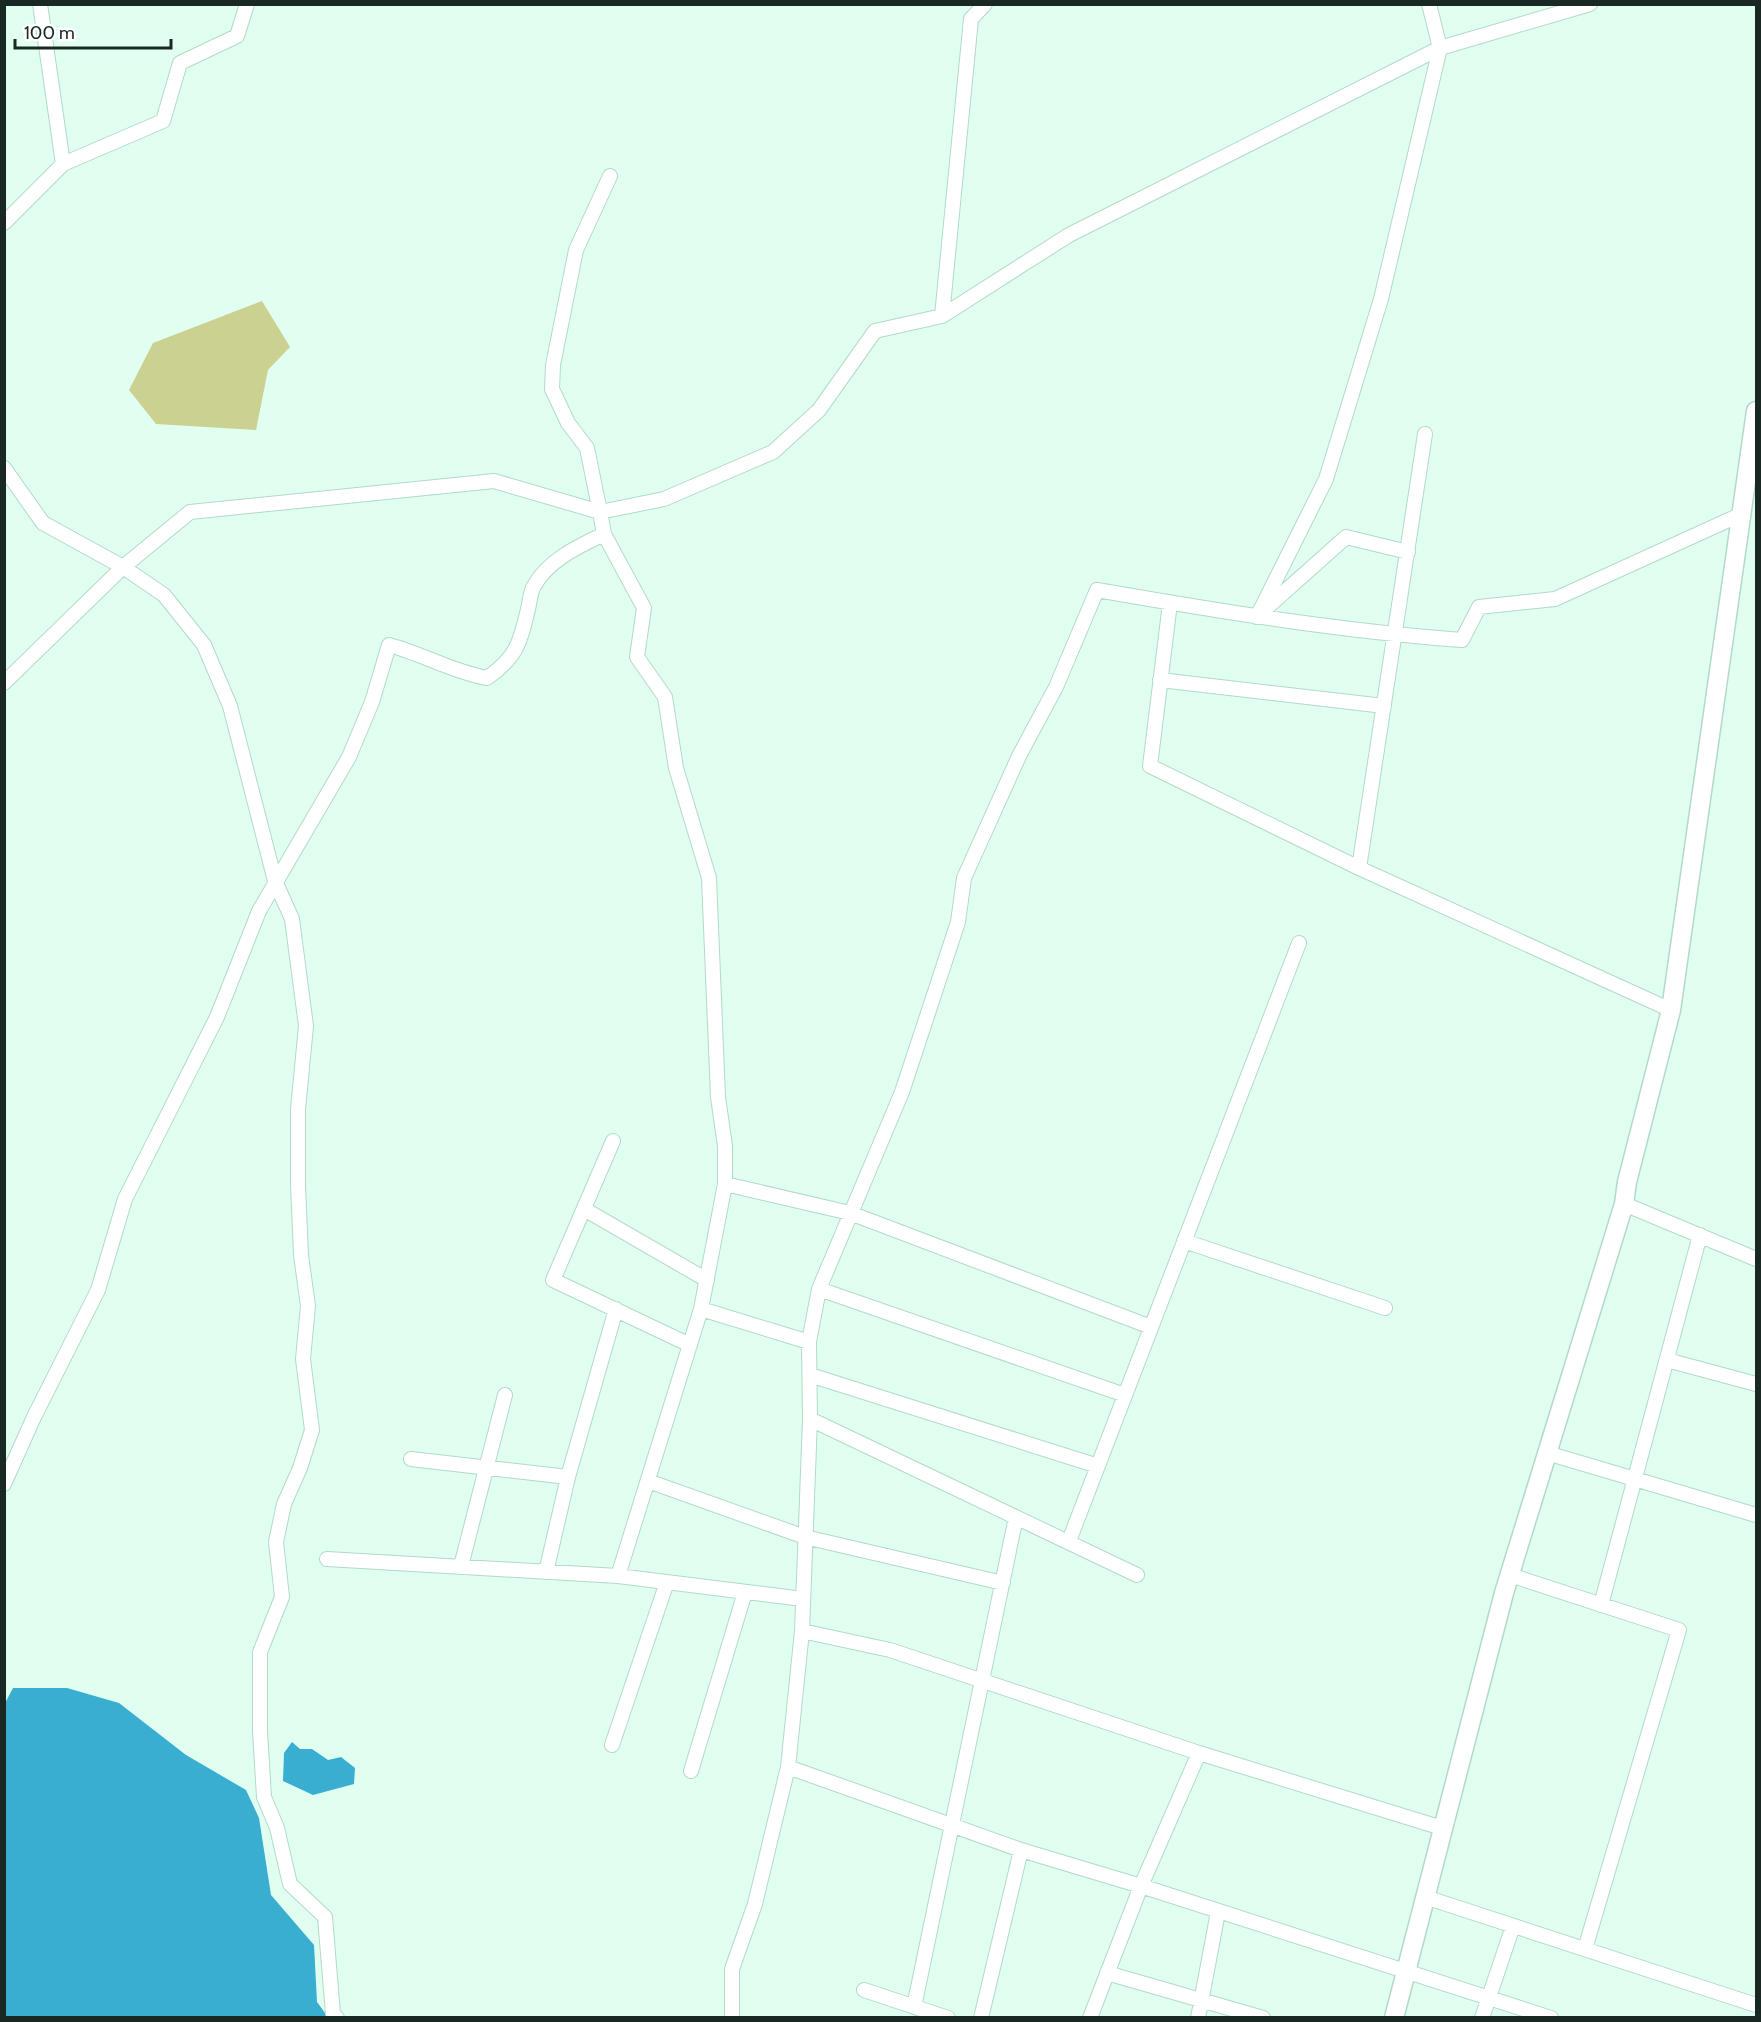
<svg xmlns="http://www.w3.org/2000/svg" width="1761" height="2022" viewBox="0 0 1761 2022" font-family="Cabin,sans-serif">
  <rect width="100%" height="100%" fill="#e0fff1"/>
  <!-- green -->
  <path fill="#cbd190" d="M262 301 290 347 268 370 256 430 156 424 129 390 153 343Z"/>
  <!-- water -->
  <path fill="#39aed0" d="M13 1688H67L119 1703 186 1755 246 1790 259 1818 271 1895 314 1945 317 2002 328 2017H5L4 1705Z
    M292 1742 300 1749H312L328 1760 341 1757 355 1768 354 1784 313 1795 283 1781 284 1753Z"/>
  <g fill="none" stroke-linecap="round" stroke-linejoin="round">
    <defs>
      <path id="minor" d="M40 4 63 164
        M1429 4 1440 48 1590 4
        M610 176 576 250 553 365 552 389 568 423 587 448 600 512 664 499 773 452 819 410 875 331 942 316 971 19 985 4
        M4 223 63 164 163 121 180 63 237 36 247 4
        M942 316 1069 235 1440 48 1381 299 1326 479 1257 617
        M4 468 43 523 123 567 164 595 204 645 230 706 275 881 292 919 306 1026 298 1109V1185L301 1255 308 1306 303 1359 312 1430 300 1468 284 1504 276 1542 282 1597 260 1652V1731L264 1797 277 1828 290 1884 325 1917 333 2014 337 2018
        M1170 603 1150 766 1359 868 1671 1010
        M1263 611 1346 537 1408 552
        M1160 680 1384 706
        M4 683 123 567 190 512 494 481 600 512 604 534 644 608 637 657 665 697 676 768 709 878 718 1097 725 1146V1184L701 1309 618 1576
        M1359 868 1425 434
        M613 1141 553 1280 690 1345
        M725 1184 850 1213 1151 1327
        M1624 1204 1756 1259
        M584 1209 707 1280
        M1184 1241 1385 1308
        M819 1289 1125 1395
        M701 1309 809 1342
        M1667 1360 1756 1384
        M810 1375 1098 1466
        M810 1419 1137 1575
        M1547 1453 1756 1515
        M411 1459 568 1477
        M648 1481 805 1537 1003 1583
        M4 1484 34 1417 98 1290 125 1199 217 1017 259 911 349 757 372 702 389 645C423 654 453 672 487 678 517 657 520 643 528 609 530 602 530 592 534 586 548 560 579 546 604 534
        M1069 1541 1299 943
        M327 1559 618 1576 803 1599
        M461 1566 505 1395
        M546 1572 568 1477 616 1309
        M1510 1575 1679 1630 1585 1949
        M1601 1605 1700 1235
        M802 1631 890 1650 1199 1753 1442 1828
        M612 1745 667 1582
        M788 1767 1021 1850 1141 1886 1551 2018
        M691 1771 745 1592
        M1425 1897 1756 2005
        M1107 1973 1263 2018
        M864 1990 948 2018
        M914 2007 1016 1517
        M732 2018V1969L755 1904 788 1767 802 1631 810 1419 809 1342 819 1289 902 1092 958 922 964 878 1019 756 1056 687 1097 590C1218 611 1339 631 1462 640L1479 607 1555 599 1742 514
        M981 2018 1021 1850
        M1090 2018 1141 1886 1199 1753
        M1198 2018 1218 1912
        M1482 2018 1513 1926"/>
      <path id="major" d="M1394 2018 1504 1593 1624 1204 1627 1182 1671 1010 1756 411"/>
    </defs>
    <!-- minor casing -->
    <use href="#minor" stroke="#b3d9c9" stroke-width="16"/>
    <!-- major casing -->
    <use href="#major" stroke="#b3d9c9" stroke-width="21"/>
    <!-- minor -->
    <use href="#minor" stroke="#fff" stroke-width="14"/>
    <!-- major -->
    <use href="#major" stroke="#fff" stroke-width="18"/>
  </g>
  <!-- border -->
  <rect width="1761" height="2022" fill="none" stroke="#192822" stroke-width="12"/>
  <!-- scale -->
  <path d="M15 39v9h156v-9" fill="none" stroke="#192822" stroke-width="3"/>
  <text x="24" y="39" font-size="18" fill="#192822" stroke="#ffffff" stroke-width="4.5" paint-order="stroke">100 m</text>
</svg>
